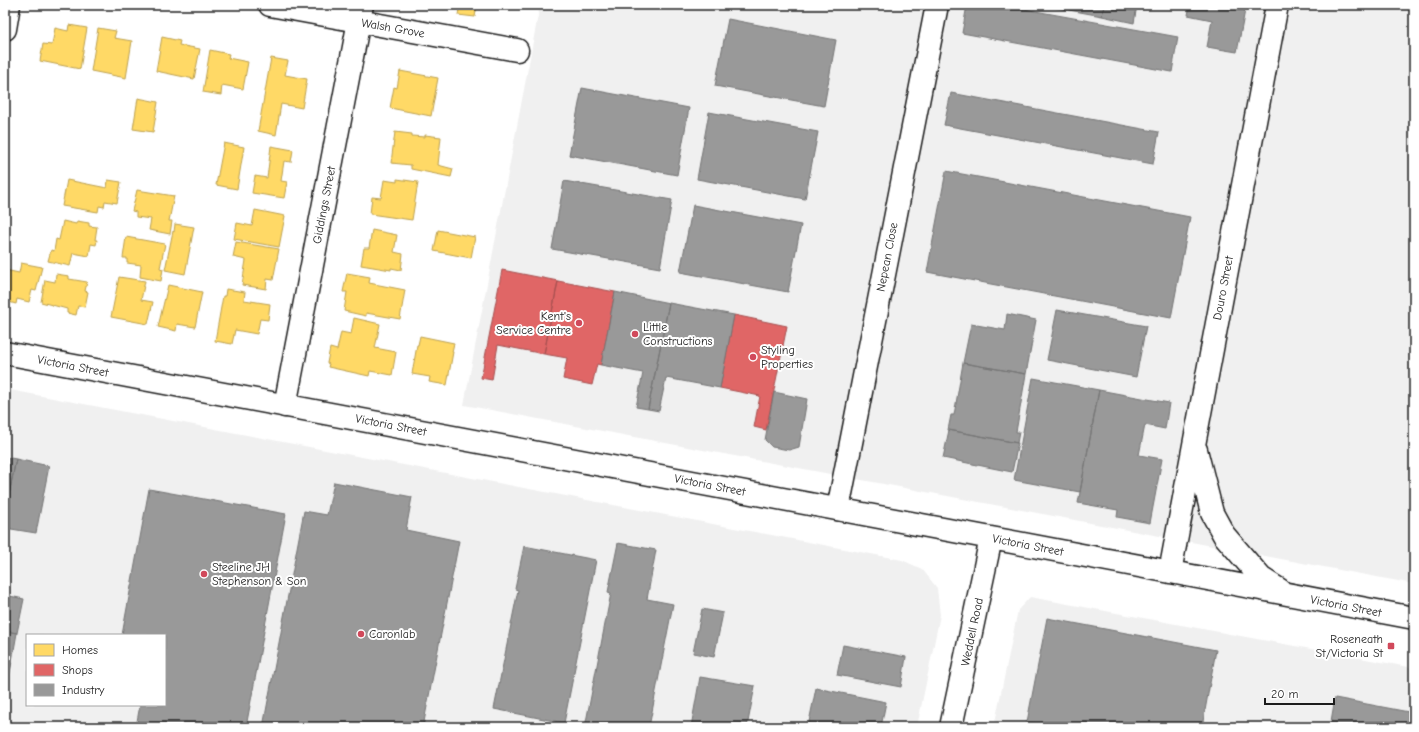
<svg xmlns="http://www.w3.org/2000/svg" width="1419" height="732" viewBox="0 0 1419 732" font-family="'Comic Neue',sans-serif">
  <rect width="100%" height="100%" fill="#fff"/>
  <filter id="ink" filterUnits="userSpaceOnUse"><feTurbulence type="fractalNoise" baseFrequency=".025" numOctaves="2"/><feDisplacementMap in="SourceGraphic" scale="8" xChannelSelector="R" yChannelSelector="G"/><feConvolveMatrix kernelMatrix="1 2 1 2 8 2 1 2 1" color-interpolation-filters="sRGB"/></filter>
  <g filter="url(#ink)">
    <!-- built -->
    <path fill="#f0f0f0" fill-rule="evenodd" d="M540 5H1414V584L464 405Z
      M5 389 902 560 922 569 937 588 940 615 917 727H5ZM27 635H165V705H27Z
      M1030 597 1414 668V727H994L1018 610Z"/>
    <!-- homes -->
    <path fill="#ffd966" stroke="#bba050" d="M426 5H477L475 17 458 15 459 9 445 7V9Z
      M69 25 87 28 80 69 40 61 43 44 52 45 55 28 68 31Z
      M98 28 116 31 114 38 132 41 126 78 91 71Z
      M162 37 180 41 179 45 200 49 194 79 156 71Z
      M210 50 229 54 228 58 248 62 243 89 222 85 221 95 203 92Z
      M271 58 288 61 285 75 307 79 302 108 281 104 276 135 258 131Z
      M400 71 438 78 431 116 390 108 394 87 397 88Z
      M138 98 158 102 153 132 133 129Z
      M395 132 412 134V136L425 137V135L441 137 438 165 453 169 451 177 411 169V165L391 163Z
      M224 143 244 147 237 189 216 185Z
      M271 146 293 150 291 162 284 161 281 181 287 182 284 198 252 193 255 176 267 178Z
      M397 179 418 182 412 220 370 214 372 197 381 198 384 180 397 182Z
      M67 180 107 188 108 180 121 182 117 203 105 201 104 207 99 206 98 212 62 206Z
      M137 190 174 196 169 221H172L170 234 149 230 151 219 136 217V212L132 211Z
      M255 210 285 216 279 247 234 239 237 223 252 226Z
      M63 221 76 224 77 221 89 223V226L97 227 95 240H97L96 245 91 244 89 256 73 253 70 266 48 261 51 250 54 251 56 239 59 240Z
      M175 224 194 227 185 274 165 270 173 231 174 232Z
      M372 230 397 235 394 252 403 254 401 270 391 268V270L361 265 364 248H369Z
      M438 230 475 237 471 258 434 251Z
      M126 237 165 244 160 268 163 269 161 281 140 277 141 265 127 263V258H123Z
      M236 242 279 249 273 280 267 279 266 289 242 285 246 260 233 257Z
      M21 263 42 267 36 291 32 290 29 302 17 299 16 304 5 301V270L19 273Z
      M347 273 370 277 369 283 405 290 400 319 366 313V316L344 311 347 292H343Z
      M56 274 69 276V279L87 282 85 291 88 292 85 307 78 306 76 315 67 313V309L41 302 45 280 55 282Z
      M119 277 145 281 141 300 153 302 148 324 111 317Z
      M168 285 202 292 195 327 177 324 176 331 158 327Z
      M226 289 245 292 244 300 270 304 268 320 260 319 257 334 235 330 232 344 215 341 223 296H225Z
      M354 318 380 324 375 348 396 352 392 375 370 371 369 376 328 367 329 364 327 363 330 348 337 350 341 332 351 334Z
      M420 336 454 343 452 352H453L447 385 429 382 430 377 412 374 417 345H418Z"/>
    <!-- shops -->
    <path fill="#e06666" stroke="#a55050" d="M502 270 558 281 544 354 498 345 492 380 481 378Z
      M558 281 615 292 601 365 597 364 592 385 563 379 567 358 544 354Z
      M734 315 787 326 766 430 754 427 760 396 720 388Z"/>
    <!-- industry -->
    <path fill="#999" stroke="#747474" d="M967 5H1002L1178 37 1172 72 962 33Z
      M1041 5H1104L1102 16Z
      M1104 5H1137L1134 23 1102 16Z
      M1190 5H1246L1237 52 1207 47 1212 20 1188 15Z
      M728 19 836 40 824 106 715 86Z
      M582 88 689 108 677 175 569 155Z
      M951 93 1159 132 1153 164 944 125Z
      M709 112 818 132 805 199 697 179Z
      M946 171 1190 217 1171 318 927 272Z
      M564 181 672 200 660 268 552 249Z
      M693 205 801 225 788 292 680 272Z
      M615 292 669 303 648 409 636 407 643 373 601 365Z
      M669 303 734 315 720 388 666 378 659 411 648 409Z
      M1057 310 1146 326 1136 377 1047 360Z
      M1007 314 1036 320 1026 374 963 363 971 324 1005 330Z
      M963 363 1026 374 1016 432H1019L1017 443 948 430 951 415H954Z
      M1033 378 1099 390 1080 492 1014 480Z
      M1099 390 1169 403 1165 429 1145 425 1139 455 1162 459 1150 523 1117 517 1118 510 1078 503Z
      M774 392 807 399 799 447 789 450 772 447 765 440Z
      M949 430 1018 443 1012 472 943 458Z
      M5 457 16 459 5 515Z
      M16 459 49 466 36 533 5 528V515Z
      M334 482 412 497 406 530 459 541 423 727H263L304 511 327 515Z
      M149 489 286 514 246 727H136L140 705H165V635H122Z
      M618 543 656 550 647 599 673 604 649 727H585L611 593 608 592Z
      M524 546 596 560 564 723 494 709 518 590 515 589Z
      M5 595 24 599 17 633 5 631Z
      M702 609 723 613 714 657 693 653Z
      M1047 618 1216 650 1202 727H1056L1027 722Z
      M5 631 17 633 11 667 5 666Z
      M843 645 906 657 901 687 837 675Z
      M5 666 11 667 5 696Z
      M700 677 755 686 747 727H691Z
      M816 688 886 702 881 727H808Z
      M1335 698 1414 713V727H1330Z"/>
    <g fill="none" stroke-linecap="round" stroke-linejoin="round">
      <defs>
        <path id="minor" d="M270 5 517 50
          M5 29 9 5
          M285 406 362 5
          M838 509 937 5"/>
        <path id="tertiary" d="M5 353 991 538 1414 618
          M1196 450 1212 513 1224 535 1261 578 1280 590
          M1170 572 1277 5
          M951 727 991 538"/>
      </defs>
      <!-- minor casing -->
      <use href="#minor" stroke="#1c1c1c" stroke-width="25"/>
      <!-- tertiary casing -->
      <use href="#tertiary" stroke="#1c1c1c" stroke-width="25"/>
      <!-- minor -->
      <use href="#minor" stroke="#fff" stroke-width="22"/>
      <!-- tertiary -->
      <use href="#tertiary" stroke="#fff" stroke-width="22"/>
    </g>
  </g>
  <!-- markers -->
  <g fill="#d1495b" stroke="#fff" stroke-width="1.5">
    <circle cx="579" cy="323" r="4"/>
    <circle cx="635" cy="334" r="4"/>
    <circle cx="753" cy="357" r="4"/>
    <circle cx="204" cy="574" r="4"/>
    <circle cx="361" cy="634" r="4"/>
    <rect x="1387" y="642" width="8" height="8" rx="2"/>
  </g>
  <g text-anchor="middle" dominant-baseline="central" stroke-width="4" stroke-linejoin="round" paint-order="stroke">
    <!-- street labels -->
    <g font-size="12" fill="#1c1c1c" stroke="#fff">
      <text transform="translate(393 28) rotate(10)">Walsh Grove</text>
      <text transform="translate(324 205) rotate(-79)">Giddings Street</text>
      <text transform="translate(887 257) rotate(-79)">Nepean Close</text>
      <text transform="translate(1223 288) rotate(-79)">Douro Street</text>
      <text transform="translate(73 366) rotate(11)">Victoria Street</text>
      <text transform="translate(391 425) rotate(11)">Victoria Street</text>
      <text transform="translate(710 485) rotate(11)">Victoria Street</text>
      <text transform="translate(1028 545) rotate(11)">Victoria Street</text>
      <text transform="translate(1346 606) rotate(11)">Victoria Street</text>
      <text transform="translate(972 632) rotate(-78)">Weddell Road</text>
    </g>
    <!-- poi labels -->
    <g font-size="12" fill="#1c1c1c" stroke="#fff" text-anchor="start">
      <text x="571" y="316" text-anchor="end">Kent's<tspan x="571" dy="14">Service Centre</tspan></text>
      <text x="643" y="327">Little<tspan x="643" dy="14">Constructions</tspan></text>
      <text x="761" y="350">Styling<tspan x="761" dy="14">Properties</tspan></text>
      <text x="212" y="567">Steeline JH<tspan x="212" dy="14">Stephenson &amp; Son</tspan></text>
      <text x="369" y="634">Caronlab</text>
      <text x="1383" y="639" text-anchor="end">Roseneath<tspan x="1383" dy="14">St/Victoria St</tspan></text>
    </g>
  </g>
  <!-- margin -->
  <rect width="1419" height="732" fill="none" stroke="#fff" stroke-width="20"/>
  <rect x="10" y="10" width="1399" height="712" fill="none" stroke="#1c1c1c" stroke-width="1.5" filter="url(#ink)"/>
  <!-- legend -->
  <rect x="26" y="634" width="140" height="72" fill="#ffffff" stroke="#a4a4a4"/>
  <rect x="34" y="644" width="20" height="12" fill="#ffd966" stroke="#a4a4a4"/>
  <text x="62" y="654" font-size="12" fill="#1c1c1c">Homes</text>
  <rect x="34" y="664" width="20" height="12" fill="#e06666" stroke="#a4a4a4"/>
  <text x="62" y="674" font-size="12" fill="#1c1c1c">Shops</text>
  <rect x="34" y="684" width="20" height="12" fill="#999999" stroke="#a4a4a4"/>
  <text x="62" y="694" font-size="12" fill="#1c1c1c">Industry</text>
  <!-- scale -->
  <path d="M1265 698v6h69v-6" fill="none" stroke="#1c1c1c" stroke-width="2"/>
  <text x="1271" y="698" font-size="12" fill="#1c1c1c" stroke="#ffffff" stroke-width="3" paint-order="stroke">20 m</text>
</svg>
